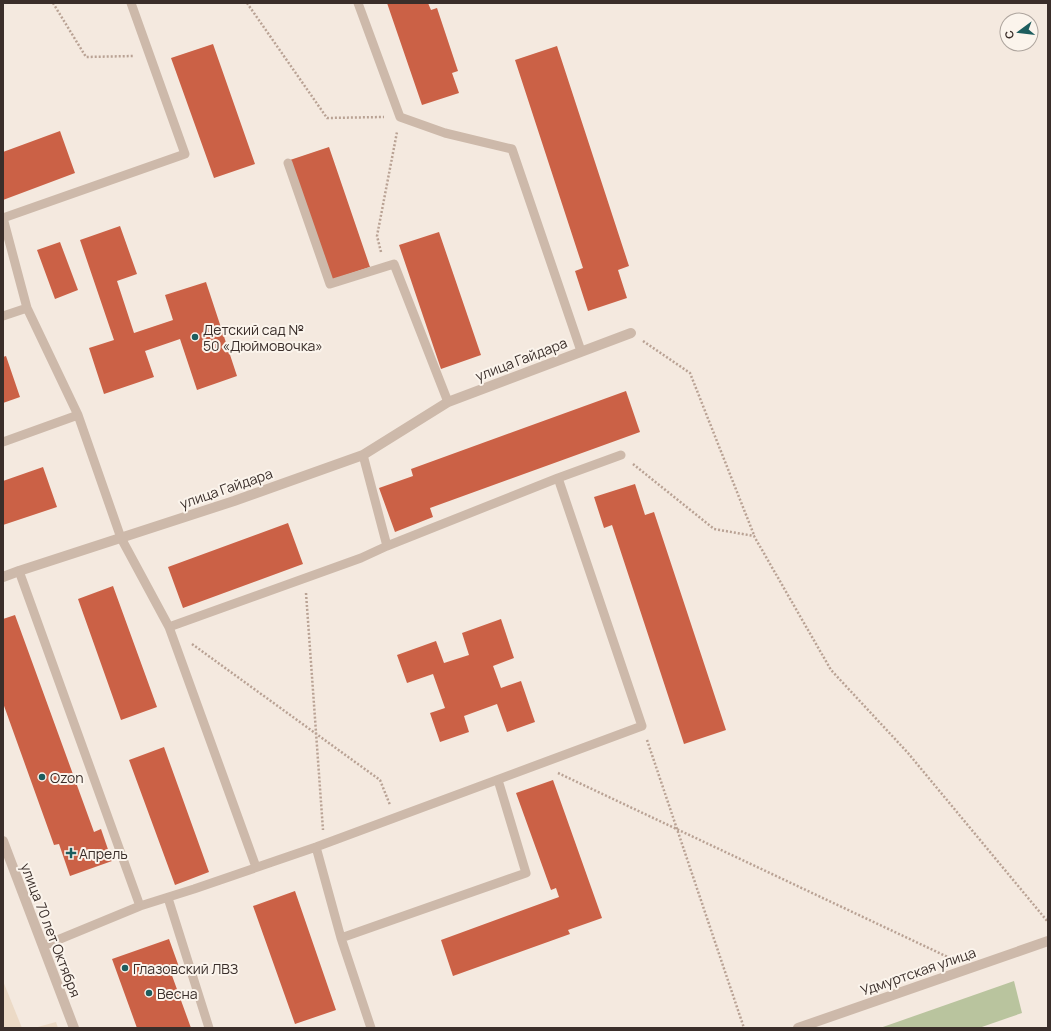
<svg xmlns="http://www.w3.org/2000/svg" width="1051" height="1031" viewBox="0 0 1051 1031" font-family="Manrope,sans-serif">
  <rect width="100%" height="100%" fill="#f4e9df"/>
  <!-- green -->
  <path fill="#b9c49e" d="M1014 981 1022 1013 979 1028H880Z"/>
  <!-- plaza -->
  <path fill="#ecdac6" d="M3 981 22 1028H3Z
    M56 1022 58 1028H34Z"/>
  <!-- building -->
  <path fill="#cb6146" d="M387 3H428L431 10 437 8 458 71 452 73 459 93 422 105Z
    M213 44 255 164 214 178 171 58Z
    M557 46 629 266 618 270 627 298 588 311 575 271 583 268 515 60Z
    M60 131 75 173 3 200V152Z
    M329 147 370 267 331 280 290 160Z
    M120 226 137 274 117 281 134 333 173 320 165 295 206 282 237 376 197 390 180 339 145 351 154 377 104 394 89 348 114 340 80 240Z
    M439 232 481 355 441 369 399 245Z
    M60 242 78 290 55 299 37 250Z
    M6 356 20 397 3 403V357Z
    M626 391 640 432 430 508 433 517 395 532 379 488 413 476 411 469Z
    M43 467 57 507 3 525V481Z
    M635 484 645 515 654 512 726 730 684 744 612 525 604 528 594 497Z
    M288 523 303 564 183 608 168 567Z
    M113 586 157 707 121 720 78 599Z
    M15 615 94 832 101 829 112 861 70 876 59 844 54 845 3 703V619Z
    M501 619 514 658 493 666 501 688 521 681 535 722 507 732 497 704 464 716 469 732 440 742 430 713 445 708 433 674 407 683 397 655 436 641 444 663 469 655 462 633Z
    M164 747 209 872 175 885 129 760Z
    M553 780 602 918 568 930 570 934 453 976 441 940 559 897 556 888 551 890 516 793Z
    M295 891 336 1010 295 1024 253 906Z
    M169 939 179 967 170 970 191 1028H137L112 959Z"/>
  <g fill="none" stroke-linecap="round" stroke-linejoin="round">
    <!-- path -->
    <path stroke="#b9a294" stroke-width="2.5" stroke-dasharray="2 2" stroke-linecap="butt" d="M53 3 86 57 134 56
      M247 3 327 118 384 117
      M381 252 377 236 397 132
      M643 341 690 373 754 535
      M633 464 714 529 754 536 831 670 908 753 1048 922
      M306 593 323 830
      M192 644 380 780 390 805
      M647 740 744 1028
      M558 773 952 959"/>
    <!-- service -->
    <path stroke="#cdb9aa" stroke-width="9" d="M131 3 185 154 3 218 27 308 78 415 121 538 169 627 256 867
      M358 3 400 117 445 133 512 149 581 351
      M288 163 330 284 394 264 448 402
      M3 316 27 308
      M3 442 78 415
      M558 478 621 455
      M19 571 140 906
      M169 627 361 558 387 546
      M316 847 341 938 371 1028
      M168 898 209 1028
      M341 938 526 873 498 780
      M43 946 140 906 194 889 316 847 642 726 558 478 387 546 363 455"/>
    <!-- minor -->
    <path stroke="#cdb9aa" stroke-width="10" d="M3 577 19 571 234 501 363 455 448 402 631 333
      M3 841 74 1028"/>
    <!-- tertiary -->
    <path stroke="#cdb9aa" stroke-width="10" d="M798 1028 1048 941"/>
  </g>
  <!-- markers -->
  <g fill="#1d5d5e" stroke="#fbf4ec" stroke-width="1.5">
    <circle cx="195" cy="337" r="4"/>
    <circle cx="42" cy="777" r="4"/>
    <path d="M69 847h4v4h4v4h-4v4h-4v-4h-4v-4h4z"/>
    <circle cx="125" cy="968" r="4"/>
    <circle cx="149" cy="993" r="4"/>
  </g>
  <g text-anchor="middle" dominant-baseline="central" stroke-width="4" stroke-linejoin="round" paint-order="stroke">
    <!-- poi labels -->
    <g font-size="14" fill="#3a2e2a" stroke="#fbf4ec" text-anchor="start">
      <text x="203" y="329">Детский сад №<tspan x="203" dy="16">50 «Дюймовочка»</tspan></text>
      <text x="50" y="777">Ozon</text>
      <text x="79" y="853">Апрель</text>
      <text x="133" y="968">Глазовский ЛВЗ</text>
      <text x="157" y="993">Весна</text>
    </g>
    <!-- street labels -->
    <g font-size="14" fill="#3a2e2a" stroke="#fbf4ec">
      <text transform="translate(521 359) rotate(-21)">улица Гайдара</text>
      <text transform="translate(226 488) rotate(-19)">улица Гайдара</text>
      <text transform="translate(51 930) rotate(69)">улица 70 лет Октября</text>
      <text transform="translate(918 971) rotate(-19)">Удмуртская улица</text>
    </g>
  </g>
  <!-- border -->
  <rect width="1051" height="1031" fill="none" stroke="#3a2e2a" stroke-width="8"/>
  <!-- north arrow -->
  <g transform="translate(1019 32) rotate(255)"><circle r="19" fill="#fbf4ec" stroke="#aea59e"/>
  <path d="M0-3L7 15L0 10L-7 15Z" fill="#1d5d5e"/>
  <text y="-6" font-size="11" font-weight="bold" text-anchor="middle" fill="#3a2e2a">С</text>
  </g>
</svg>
